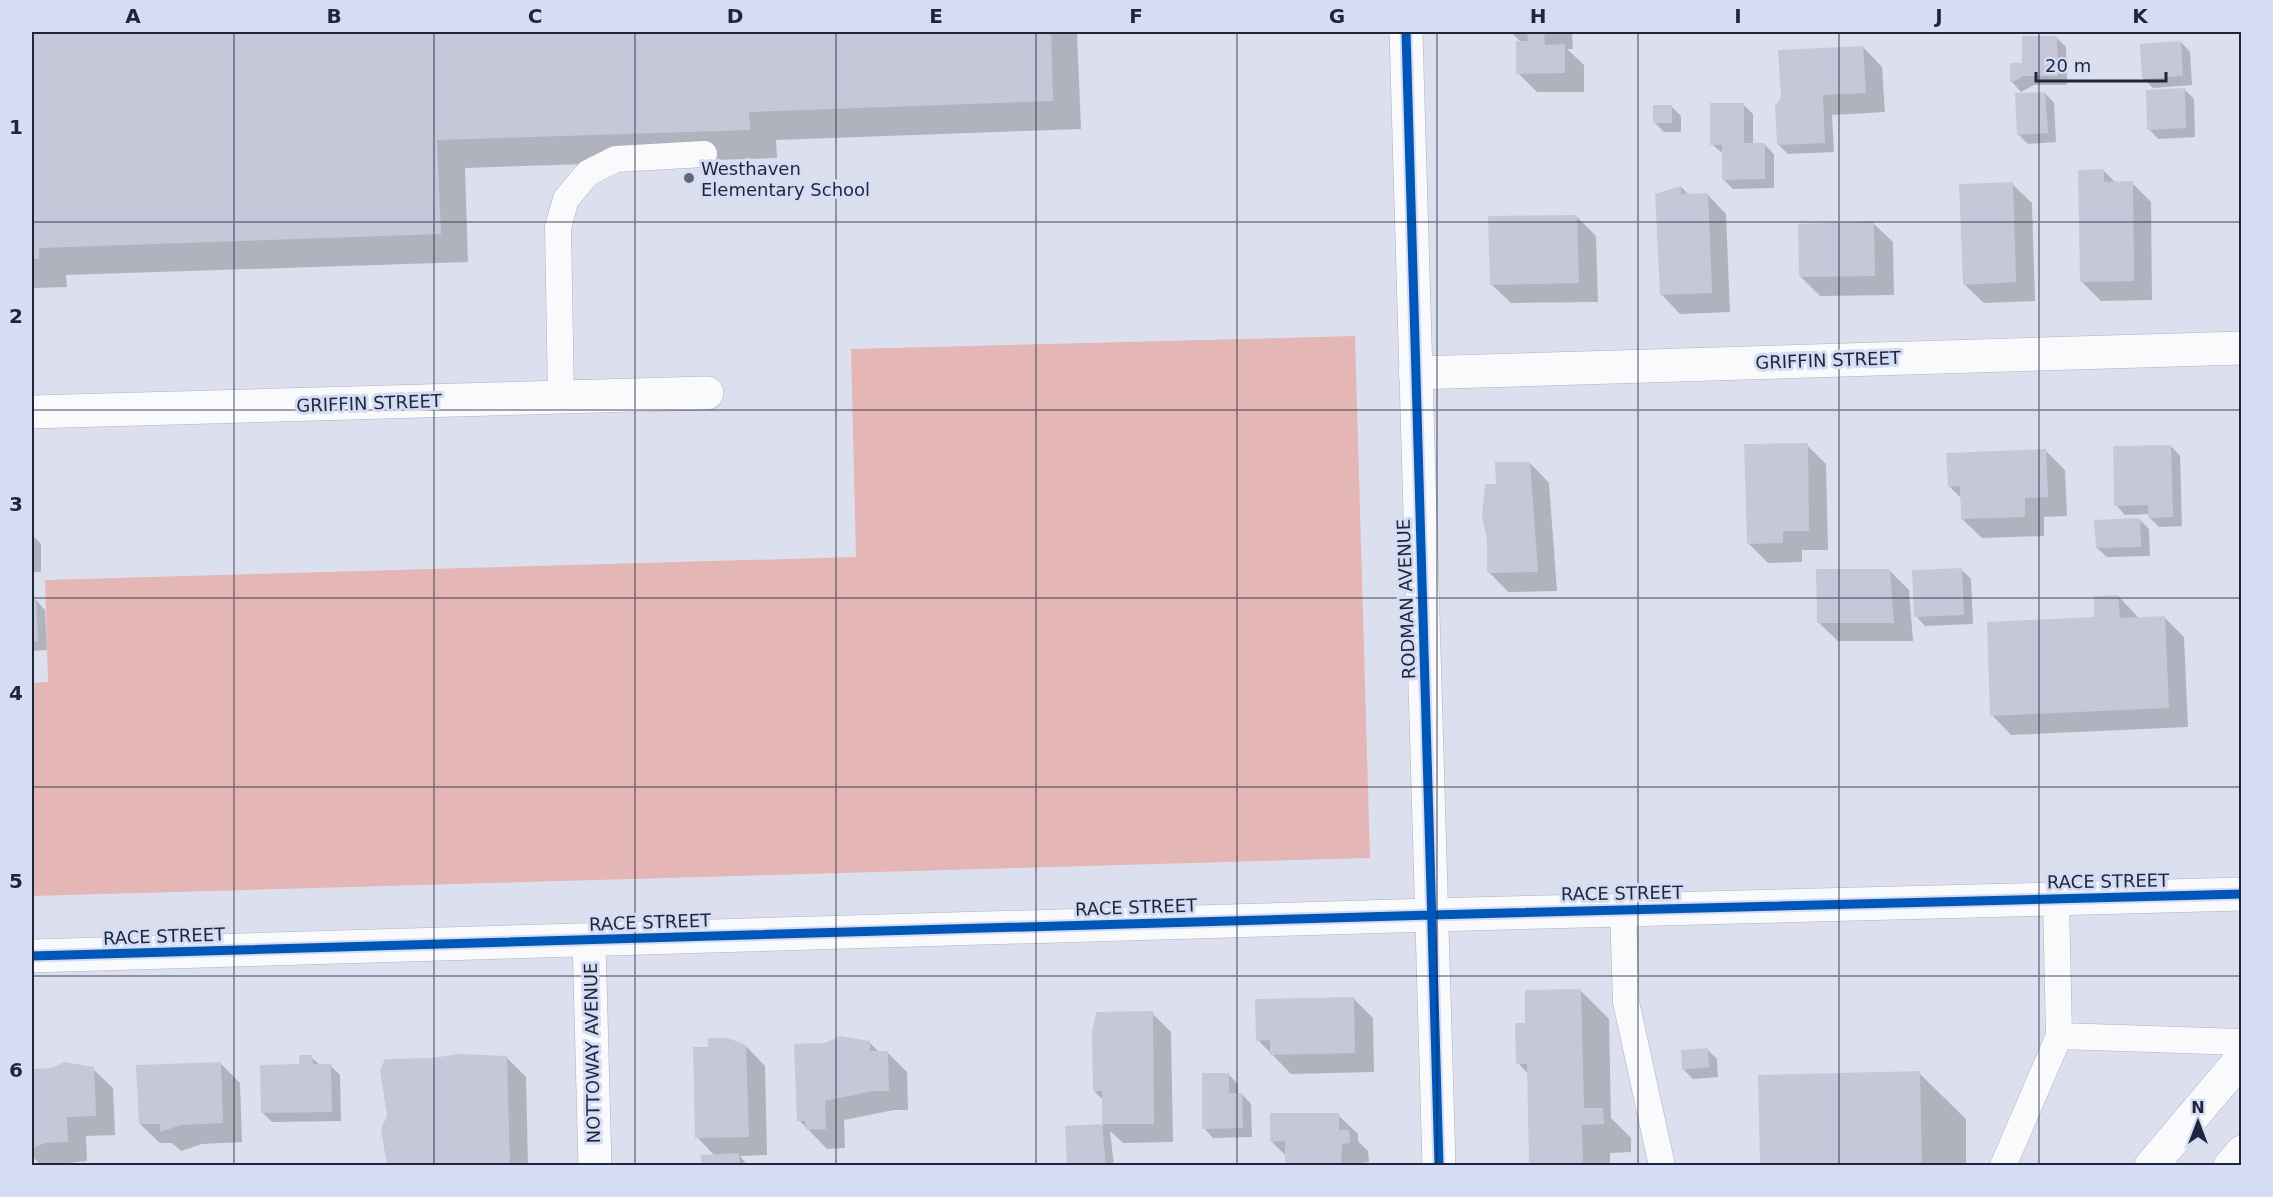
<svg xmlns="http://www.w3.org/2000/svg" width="2273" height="1197" viewBox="0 0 2273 1197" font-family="'DejaVu Sans',sans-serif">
  <rect width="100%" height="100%" fill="#dce0ee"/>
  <!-- green -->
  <path fill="#e4b7b6" d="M1355 336 1370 858 32 896V683L48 682 45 580 856 557 851 349Z"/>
  <!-- shadow -->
  <path fill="#0003" d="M32 32H1077L1081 129 776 140 777 158 465 168 468 262 66 275 67 287 32 288V87H34Z
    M1511 32H1572L1573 49H1567L1584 65V92H1537L1518 73 1522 43Z
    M2056 37 2066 47 2067 85H2034L2021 92 2012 82 2011 65H2024Z
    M2181 42 2190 52 2192 85 2153 88 2143 78Z
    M1863 47 1882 67 1885 112 1832 115 1834 152 1788 154 1778 144Z
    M2185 90 2194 99 2195 137 2158 139 2149 129Z
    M2045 93 2054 103 2056 142 2028 144 2018 134Z
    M1744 105 1753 114V145H1765L1774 154V188L1733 189 1723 179V154L1712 144Z
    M1671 106 1681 116V132H1664L1654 122Z
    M2103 170 2116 183H2132L2151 202 2152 300 2101 301 2081 281Z
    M2012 184 2032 203 2035 301 1984 303 1964 284Z
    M1681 187 1689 195 1707 194 1726 214 1730 312 1680 314 1661 294Z
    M1576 216 1596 236 1598 302 1511 303 1491 284Z
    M1873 223 1893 242 1894 295 1820 296 1801 277Z
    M1807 445 1826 464 1828 550H1802V562L1768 563 1748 543Z
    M2171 446 2180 456 2182 526 2159 527 2149 517V514L2125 515 2116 505Z
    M2046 451 2065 470 2067 516 2044 517V536L1982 538 1962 519V499L1949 486Z
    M1530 463 1549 483 1557 591 1508 592 1489 572 1497 486Z
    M2139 519 2149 529 2150 556 2107 557 2097 548Z
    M32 535 41 544V572H32Z
    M1961 569 1971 579 1973 624 1925 626 1916 616Z
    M1890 571 1909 590 1913 641H1838L1818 622Z
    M2118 596 2137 616V619L2165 618 2184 637 2188 727 2011 735 1992 715Z
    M32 600H36L45 610 47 650 32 651Z
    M1580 990 1609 1019 1611 1118 1631 1138V1152L1610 1153V1166H1531L1529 1075 1518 1063 1527 1025Z
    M1353 998 1373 1018 1374 1072 1291 1074 1258 1040Z
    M1152 1013 1171 1032 1173 1142 1123 1143 1110 1131 1114 1166H1068L1066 1127 1103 1126V1100L1094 1091Z
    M870 1043 879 1052H887L907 1072 908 1110H894L844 1120 845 1148 827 1149 799 1120 825 1045Z
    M746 1046 765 1066 767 1155 740 1156 748 1166H703L715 1156 697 1137Z
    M1707 1049 1717 1059 1718 1077 1693 1079 1683 1069Z
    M311 1057 320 1065H330L340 1075 341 1121 272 1122 262 1112 300 1065Z
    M506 1057 526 1077 528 1166H389Z
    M220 1063 240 1083 242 1142 202 1144 181 1151 172 1143H160L140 1124Z
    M93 1069 113 1088 115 1135 86 1136 87 1161 41 1166 32 1156V1070Z
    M1919 1073 1966 1119V1166H1762Z
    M1229 1075 1238 1084V1094H1242L1251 1104 1252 1137 1213 1138 1204 1128Z
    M1338 1115 1358 1134V1141L1368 1151 1369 1162 1361 1163 1360 1166H1264L1287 1164V1157L1271 1141Z"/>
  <!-- building -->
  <path fill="#c6c8da" d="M32 32H1051L1053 101 749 112 750 130 437 140 441 234 39 248V259H32Z
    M1527 32H1544L1545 45 1565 44V73L1516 74V41H1528Z
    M2022 36H2057L2058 76H2024L2010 83V63H2022Z
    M2181 41 2183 76 2142 79 2140 44Z
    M1863 46 1866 93 1823 95 1825 143 1777 145 1775 106 1781 98 1778 50Z
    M2185 88 2186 128 2147 130 2146 90Z
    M2045 92 2048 133 2017 135 2015 93Z
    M1710 103H1744V143H1765V179L1722 180V145H1710Z
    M1653 105H1672V123H1653Z
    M2104 169V182L2133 181 2134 281 2080 282 2078 170Z
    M2013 182 2016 282 1963 285 1959 184Z
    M1681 186V194L1708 193 1712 293 1660 295 1655 194Z
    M1577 215 1579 283 1490 285 1488 216Z
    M1874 221 1875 276 1799 277 1798 224Z
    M1808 443 1809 531H1783V543L1747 544 1744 444Z
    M2171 445 2173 517 2148 518V505L2114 506 2113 446Z
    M2046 449 2048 497 2025 498V517L1961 519 1960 486 1948 487 1946 453Z
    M1495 462H1530L1538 572 1487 573V540L1482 516 1485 484H1496Z
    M2140 518 2141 547 2096 548 2094 520Z
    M1962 568 1964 615 1914 617 1912 570Z
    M1816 569H1890L1894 623H1817Z
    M2118 595 2120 618 2165 616 2169 708 1990 716 1987 622 2094 617V596Z
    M32 599H36L38 641H32Z
    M1581 989 1584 1108H1603L1604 1124 1582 1125 1583 1166H1529L1527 1064H1516L1515 1023H1525V990Z
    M1354 997 1355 1053 1270 1055V1040L1256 1041 1255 999Z
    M1153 1011 1154 1124H1102V1091H1093L1092 1032 1096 1012Z
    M840 1036 870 1041V1051H888L889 1091H873L825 1101 826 1129 806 1130 805 1121H797L794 1044 825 1043Z
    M708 1038H728L746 1045 749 1137 695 1138 693 1047H708Z
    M1708 1048 1709 1067 1682 1070 1681 1050Z
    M460 1054 507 1056 510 1166H387L381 1129 387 1116 380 1070 385 1059 431 1058Z
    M299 1055H312L313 1064H331L332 1112 261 1113 260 1065 299 1064Z
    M64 1062 94 1067 96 1116 67 1117 68 1142 45 1143 32 1148V1069L52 1068Z
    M221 1062 223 1123 181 1125 160 1132V1124H139L136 1065Z
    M1920 1071 1922 1166H1760L1758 1075Z
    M1202 1073H1229V1093H1242L1243 1128 1202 1129Z
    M1270 1113H1339V1130H1349L1350 1143 1342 1144 1341 1166H1270V1164L1285 1163V1141L1270 1142Z
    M1102 1124 1106 1166H1067L1065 1126Z
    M739 1153 740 1166H701V1155Z"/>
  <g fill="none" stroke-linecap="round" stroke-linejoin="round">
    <defs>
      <path id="lane" d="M561 398 558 227 566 199 588 173 616 159 704 154
        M2056 899 2059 1036
        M1623 909 1626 1002 1662 1166
        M2003 1166 2059 1036 2242 1042"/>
      <path id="street" d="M1415 373 2242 348
        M32 412 707 393
        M589 940 595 1166
        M32 956 1431 915 2242 894"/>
      <path id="secondary" d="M1406 32 1439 1166"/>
      <path id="primary" d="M2151 1166 2242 1058
        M2230 1166 2242 1152"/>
    </defs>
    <!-- lane casing -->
    <use href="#lane" stroke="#acb1c1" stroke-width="27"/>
    <!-- street casing -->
    <use href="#street" stroke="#acb1c1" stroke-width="34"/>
    <!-- secondary casing -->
    <use href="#secondary" stroke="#acb1c1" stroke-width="34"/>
    <!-- primary casing -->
    <use href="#primary" stroke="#acb1c1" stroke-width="34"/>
    <!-- lane -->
    <use href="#lane" stroke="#fafafc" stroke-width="26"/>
    <!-- street -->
    <use href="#street" stroke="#fafafc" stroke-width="33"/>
    <!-- secondary -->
    <use href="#secondary" stroke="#fafafc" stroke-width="33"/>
    <!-- primary -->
    <use href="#primary" stroke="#fafafc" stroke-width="33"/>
    <defs>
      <path id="cycleway" d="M1406 32 1439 1166
        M32 956 1431 915 2242 894"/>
    </defs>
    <!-- cycleway casing -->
    <use href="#cycleway" stroke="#d5ddf5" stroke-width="13"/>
    <!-- cycleway -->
    <use href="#cycleway" stroke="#0057b8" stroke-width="9"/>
  </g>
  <!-- grid -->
  <path fill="none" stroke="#1f263c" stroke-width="1.5" stroke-opacity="0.55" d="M234 32V1166M434 32V1166M635 32V1166M836 32V1166M1036 32V1166M1237 32V1166M1437 32V1166M1638 32V1166M1839 32V1166M2039 32V1166M32 222H2242M32 410H2242M32 598H2242M32 787H2242M32 976H2242"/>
  <!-- markers -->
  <circle fill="#61677a" stroke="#d5ddf5" stroke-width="2" cx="689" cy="178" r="6"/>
  <g text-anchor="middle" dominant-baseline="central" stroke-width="6" stroke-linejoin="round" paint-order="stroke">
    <!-- poi labels -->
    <g font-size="18" fill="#1f263c" stroke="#d5ddf5" text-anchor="start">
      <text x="701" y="168">Westhaven<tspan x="701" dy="21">Elementary School</tspan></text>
    </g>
    <!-- street labels -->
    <g font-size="18" fill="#1f263c" stroke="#d5ddf5">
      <text transform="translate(1828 360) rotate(-2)">GRIFFIN STREET</text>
      <text transform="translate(369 403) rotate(-2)">GRIFFIN STREET</text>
      <text transform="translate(1406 599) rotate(-92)">RODMAN AVENUE</text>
      <text transform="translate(2108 881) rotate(-1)">RACE STREET</text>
      <text transform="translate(1622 893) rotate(-1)">RACE STREET</text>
      <text transform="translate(1136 907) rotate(-2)">RACE STREET</text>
      <text transform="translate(650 922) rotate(-2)">RACE STREET</text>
      <text transform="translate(164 936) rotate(-2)">RACE STREET</text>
      <text transform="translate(592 1053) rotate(-91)">NOTTOWAY AVENUE</text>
    </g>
  </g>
  <!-- border -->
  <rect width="2273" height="1197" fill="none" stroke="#d5ddf5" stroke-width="66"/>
  <!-- north arrow -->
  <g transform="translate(2198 1122)" stroke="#d5ddf5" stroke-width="4.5" paint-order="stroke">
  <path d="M0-4.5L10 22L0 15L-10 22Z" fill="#1f263c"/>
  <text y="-9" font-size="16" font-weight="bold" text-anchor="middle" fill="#1f263c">N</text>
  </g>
  <!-- scale -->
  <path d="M2036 72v9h130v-9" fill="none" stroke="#1f263c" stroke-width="3"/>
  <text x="2045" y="72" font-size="18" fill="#1f263c" stroke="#d5ddf5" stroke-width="4.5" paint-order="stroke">20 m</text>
  <rect x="33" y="33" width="2207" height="1131" fill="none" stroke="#1f263c" stroke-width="2"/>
  <g font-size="20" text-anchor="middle" font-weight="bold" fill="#1f263c">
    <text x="133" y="23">A</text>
    <text x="334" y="23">B</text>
    <text x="535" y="23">C</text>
    <text x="735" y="23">D</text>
    <text x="936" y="23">E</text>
    <text x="1136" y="23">F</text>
    <text x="1337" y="23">G</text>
    <text x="1538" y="23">H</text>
    <text x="1738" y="23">I</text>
    <text x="1939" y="23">J</text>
    <text x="2140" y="23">K</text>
    <text x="16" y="134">1</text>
    <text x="16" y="323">2</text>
    <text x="16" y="511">3</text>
    <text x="16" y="700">4</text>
    <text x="16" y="888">5</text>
    <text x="16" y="1077">6</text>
  </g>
</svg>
